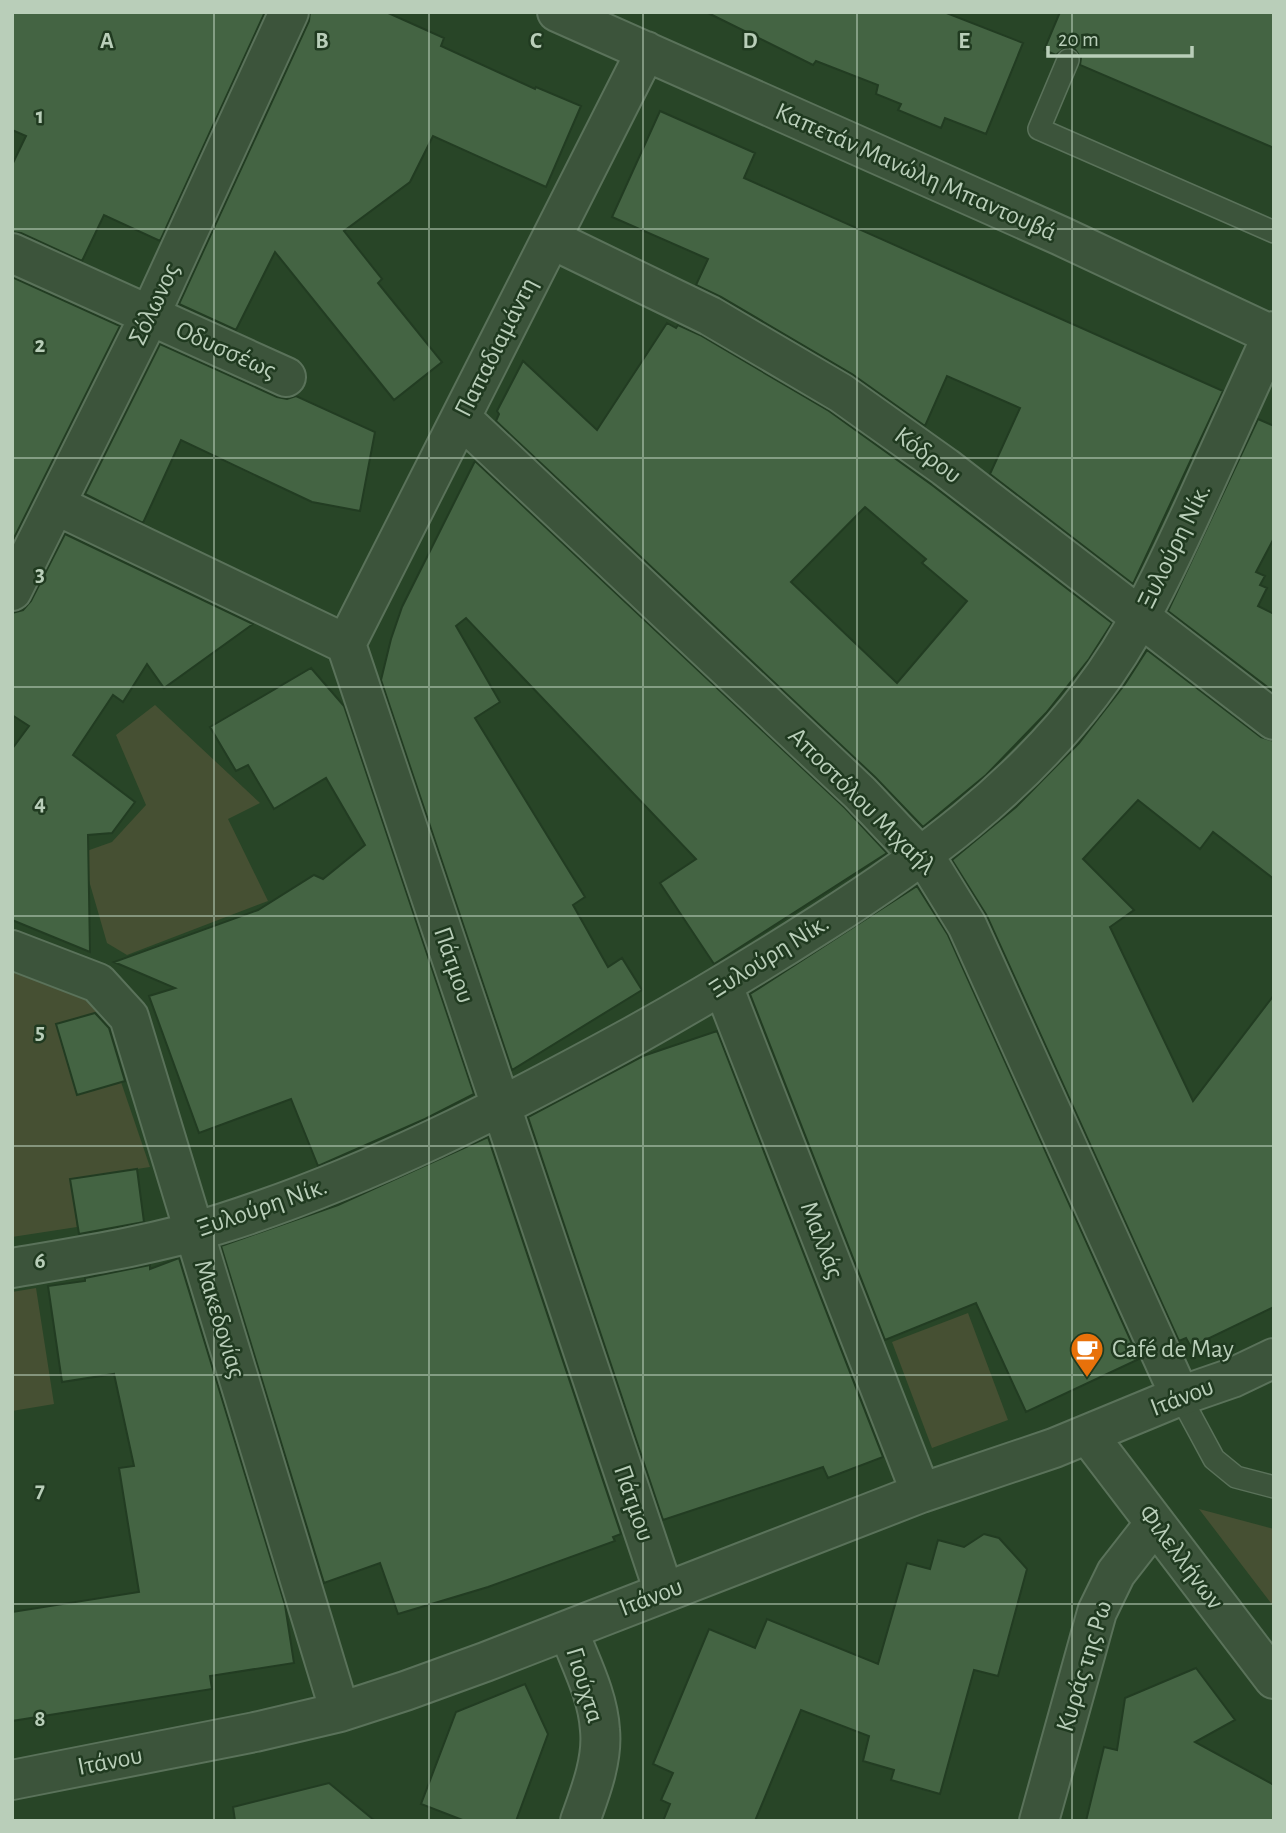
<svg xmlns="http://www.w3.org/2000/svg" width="1286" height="1833" viewBox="0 0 1286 1833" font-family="'Alegreya Sans',sans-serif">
  <rect width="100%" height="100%" fill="#284527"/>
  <!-- green -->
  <path fill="#465033" d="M155 705 260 803 228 819 268 901 127 955 107 943 81 853 112 842 146 805 116 735Z
    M12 968 82 991 100 1011 57 1025 77 1095 121 1082 150 1167 71 1179 77 1227 12 1237Z
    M36 1288 54 1404 12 1411V1292Z
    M968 1313 1008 1420 932 1448 892 1342Z
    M1199 1509 1274 1529V1607Z"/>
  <!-- building -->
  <path fill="#446443" stroke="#223c22" stroke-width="2" fill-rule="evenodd" d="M12 12H265L160 241 104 215 82 261 21 233 12 232V165L26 136 12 130Z
    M310 12H386L444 38 441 46 535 89 536 87 581 106 546 187 433 136 410 182 344 231 382 279 378 283 442 362 394 400 275 252 236 330 179 304 309 21Z
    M706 12H944L1023 43 986 134 945 118 941 128 898 110 901 104 876 94 878 85 816 61 813 65Z
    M1060 12H1274V148L1080 65 1081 58 1074 48 1066 47 1056 55 1044 50Z
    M660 111 755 153 744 178 1223 391 1133 584 990 474 1020 408 947 376 925 426 852 374 721 297 696 285 708 259 612 217Z
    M12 277 120 326 12 542Z
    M667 323 676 328 678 325 700 335 829 411 932 485 1112 623 1089 659 1046 713 986 775 923 827 875 777 496 421 499 414 497 411 523 361 597 430ZM865 507 926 559 922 563 967 601 897 683 791 582Z
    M160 344 277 397 287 399 296 396 375 432 360 511 312 502 181 440 143 523 85 494Z
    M1258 419 1274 426V538L1256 572 1265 576 1260 585 1267 588 1258 606 1274 614V692L1168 611Z
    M475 461 845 808 887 853 714 964 660 883 696 859 466 618 456 626 500 702 475 718 585 897 573 905 608 967 622 958 642 990 512 1070 381 680 391 639 402 607Z
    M65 534 253 624 164 688 147 664 123 702 113 695 73 755 135 802 112 833 88 835 90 952 12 920V749L29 726 12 715V613L23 610 31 601Z
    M1147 650 1261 737 1274 741V879L1213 832 1200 849 1138 800 1083 859 1134 910 1110 927 1193 1101 1274 995V1307L1191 1347 1186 1338 1179 1341 987 916 952 860 1016 807 1079 743 1125 684Z
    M311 668 344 706 474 1094 425 1119 318 1166 291 1099 199 1133 149 996 175 988 114 962 258 910 314 875 323 879 365 845 326 778 274 809 248 765 236 771 210 727Z
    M917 886 948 935 1139 1359 1026 1412 976 1303 885 1340 750 994Z
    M95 1013 109 1028 125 1081 77 1095 56 1024Z
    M717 1031 883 1457 828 1478 823 1467 663 1520 528 1117 643 1056Z
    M488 1137 621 1534 613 1537 615 1541 488 1587 398 1614 380 1563 324 1583 221 1246 338 1205Z
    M137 1169 144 1222 79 1234 70 1179Z
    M179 1258 285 1605 294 1663 210 1676 212 1689 12 1721V1612L139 1592 119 1468 134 1466 114 1374 62 1382 48 1286 85 1281V1278L150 1265V1269Z
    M984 1534 999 1538 1027 1569 998 1676 974 1670 940 1794 891 1780 894 1770 863 1761 869 1736 801 1710 755 1821H663L670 1804 661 1800 673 1773 653 1764 709 1629 755 1648 767 1619 878 1664 907 1563 930 1569 938 1540 964 1547Z
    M1196 1668 1235 1720 1195 1742 1274 1785V1821H1086L1104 1747 1117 1750 1125 1698Z
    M525 1684 548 1734 516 1821H465L421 1804 456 1712Z
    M329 1783 375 1821H235L233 1807Z"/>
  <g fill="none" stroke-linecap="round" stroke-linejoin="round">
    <defs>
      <path id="lane" d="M1068 60 1039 129 1274 232
        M1180 1396 1214 1459 1236 1477 1274 1487"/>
      <path id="street" d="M557 12 1061 236 1274 336
        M551 239 710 316 841 393 945 467 1274 720
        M12 253 286 377
        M461 418 860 793 933 870 967 925 1180 1396
        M56 505 346 644 664 1592
        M12 591 149 317 289 12
        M346 644 646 51
        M12 950 98 983 129 1017 340 1712
        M723 986 921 1493
        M12 1268C82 1256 155 1245 223 1223 368 1177 504 1107 637 1034 700 999 761 962 822 923 923 859 1018 789 1091 693 1135 636 1165 570 1195 505 1221 447 1248 389 1274 331
        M1088 1435 1274 1679
        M568 1630C580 1662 598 1695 600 1730 603 1760 590 1793 580 1821
        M12 1780 255 1732 340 1712 405 1691 485 1662 921 1493 1054 1448 1180 1396 1232 1378 1274 1358
        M1039 1821 1097 1612 1116 1573 1155 1523"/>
    </defs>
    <!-- lane casing -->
    <use href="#lane" stroke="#5a725a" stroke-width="24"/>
    <!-- street casing -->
    <use href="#street" stroke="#5a725a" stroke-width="42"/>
    <!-- lane -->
    <use href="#lane" stroke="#3c543b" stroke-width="21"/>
    <!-- street -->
    <use href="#street" stroke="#3c543b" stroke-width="38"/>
  </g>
  <!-- grid -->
  <path fill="none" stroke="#b9ceb9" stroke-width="2" stroke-opacity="0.55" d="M214 12V1821M429 12V1821M643 12V1821M857 12V1821M1072 12V1821M12 229H1274M12 458H1274M12 687H1274M12 916H1274M12 1146H1274M12 1375H1274M12 1604H1274"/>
  <!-- icons -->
  <defs>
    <symbol id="cafe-pin" viewBox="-11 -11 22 30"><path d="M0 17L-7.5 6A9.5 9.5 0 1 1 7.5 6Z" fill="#e8710a" stroke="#203a20"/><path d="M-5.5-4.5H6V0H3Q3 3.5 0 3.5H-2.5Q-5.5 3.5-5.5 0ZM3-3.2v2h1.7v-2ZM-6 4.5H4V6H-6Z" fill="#fff"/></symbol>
  </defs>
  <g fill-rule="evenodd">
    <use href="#cafe-pin" x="1068" y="1330" width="38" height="52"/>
  </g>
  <g text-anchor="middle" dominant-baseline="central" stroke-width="5" stroke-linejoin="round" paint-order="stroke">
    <!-- street labels -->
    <g font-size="26" fill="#b9ceb9" stroke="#203a20">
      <text transform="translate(916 172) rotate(24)">Καπετάν Μανώλη Μπαντουβά</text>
      <text transform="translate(154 304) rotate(-65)">Σόλωνος</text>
      <text transform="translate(496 347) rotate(-63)">Παπαδιαμάντη</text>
      <text transform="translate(226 350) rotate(24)">Οδυσσέως</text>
      <text transform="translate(928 455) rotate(37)">Κόδρου</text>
      <text transform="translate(1174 546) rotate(-64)">Ξυλούρη Νίκ.</text>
      <text transform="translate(862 801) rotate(45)">Αποστόλου Μιχαήλ</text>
      <text transform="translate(769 956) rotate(-32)">Ξυλούρη Νίκ.</text>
      <text transform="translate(454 965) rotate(71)">Πάτμου</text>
      <text transform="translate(262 1207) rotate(-19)">Ξυλούρη Νίκ.</text>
      <text transform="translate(822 1240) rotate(69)">Μαλλάς</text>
      <text transform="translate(220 1319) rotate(73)">Μακεδονίας</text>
      <text transform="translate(1182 1397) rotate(-21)">Ιτάνου</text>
      <text transform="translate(634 1503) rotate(71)">Πάτμου</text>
      <text transform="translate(1181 1557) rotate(53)">Φιλελλήνων</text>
      <text transform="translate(651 1597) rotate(-21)">Ιτάνου</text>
      <text transform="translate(1084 1666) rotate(-73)">Κυράς της Ρω</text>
      <text transform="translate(585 1685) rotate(73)">Γιούχτα</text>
      <text transform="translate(110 1761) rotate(-11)">Ιτάνου</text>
    </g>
    <!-- poi labels -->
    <g font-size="26" fill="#b9ceb9" stroke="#203a20" text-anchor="start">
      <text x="1112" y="1349">Café de May</text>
    </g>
  </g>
  <g font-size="23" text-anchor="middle" font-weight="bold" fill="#b9ceb9" stroke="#203a20" stroke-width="5" stroke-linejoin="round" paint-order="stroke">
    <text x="107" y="48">A</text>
    <text x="322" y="48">B</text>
    <text x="536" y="48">C</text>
    <text x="750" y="48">D</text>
    <text x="964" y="48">E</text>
    <text x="40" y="123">1</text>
    <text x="40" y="352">2</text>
    <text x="40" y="581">3</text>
    <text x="40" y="810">4</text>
    <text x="40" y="1039">5</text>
    <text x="40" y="1268">6</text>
    <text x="40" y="1497">7</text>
    <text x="40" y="1726">8</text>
  </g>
  <!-- border -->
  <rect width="1286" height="1833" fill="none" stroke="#b9ceb9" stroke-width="28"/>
  <!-- scale -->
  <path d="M1048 46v10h144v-10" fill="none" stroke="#b9ceb9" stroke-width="3.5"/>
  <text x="1058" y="46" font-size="21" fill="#b9ceb9" stroke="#203a20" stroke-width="5" paint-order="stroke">20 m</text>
</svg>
